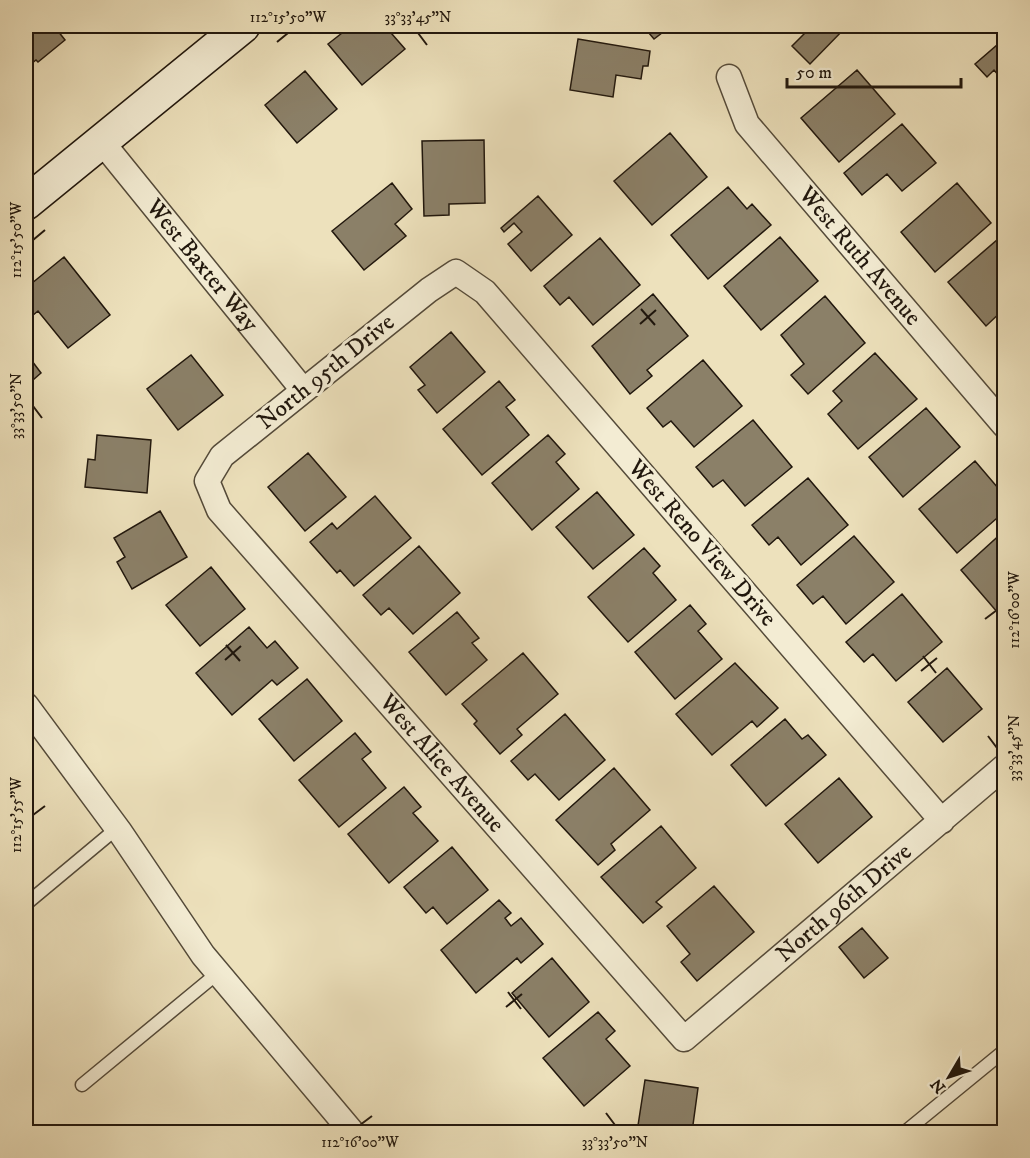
<svg xmlns="http://www.w3.org/2000/svg" width="1030" height="1158" viewBox="0 0 1030 1158" font-family="'IM FELL DW Pica',serif">
  <rect width="100%" height="100%" fill="#ede1bc"/>
  <filter id="stains"><feTurbulence type="fractalNoise" baseFrequency=".00333" numOctaves="4"/><feColorMatrix values="0 0 0 0 .2 0 0 0 0 .09 0 0 0 0 .02 0 0 0 .5 -.17"/></filter>
  <radialGradient id="worn" r=".72"><stop offset=".6" stop-color="#630" stop-opacity="0"/><stop offset="1" stop-color="#630" stop-opacity=".3"/></radialGradient>
  <!-- building -->
  <path fill="#8b8068" stroke="#21170d" stroke-width="1.5" d="M26 26H54L65 40 38 62 36 60 26 68Z
    M351 26H385L405 49 362 85 328 44Z
    M643 26H671L654 39Z
    M812 26H847L810 64 792 46Z
    M578 39 650 51 648 66H643L641 79 616 75 613 97 570 90Z
    M1004 39V82L994 70 987 77 975 64Z
    M857 70 895 114 839 162 801 118Z
    M305 71 337 109 297 143 265 105Z
    M902 124 936 163 902 191 887 174 862 195 844 173Z
    M670 133 707 177 652 225 614 181Z
    M484 140 485 203 449 204V215L424 216 422 141Z
    M392 183 412 209 395 224 406 236 364 270 332 231Z
    M957 183 991 223 935 272 901 232Z
    M728 187 747 209 752 204 771 225 708 279 671 235Z
    M538 196 572 235 531 271 508 244 522 232 514 223 504 232 501 228Z
    M1004 234V309L986 326 948 282Z
    M780 237 818 281 761 330 724 286Z
    M600 238 640 285 593 325 569 297 560 305 544 286Z
    M64 257 110 315 68 348 38 311 32 316 26 307V288Z
    M653 294 688 336 647 370 652 376 630 394 592 346Z
    M825 296 865 343 808 394 791 375 804 364 781 335Z
    M451 332 485 372 437 413 418 390 425 385 410 367Z
    M26 353 41 373 26 386Z
    M875 353 917 399 858 449 828 414 842 401 833 391Z
    M191 355 223 395 178 430 147 389Z
    M703 360 742 406 694 447 671 421 663 427 647 408Z
    M499 381 515 400 506 407 529 435 482 475 443 429Z
    M926 408 960 447 903 497 869 457Z
    M753 420 792 467 745 506 723 480 713 487 696 467Z
    M97 435 151 440 147 493 85 487 88 459 95 460Z
    M548 435 565 454 556 462 579 489 532 530 492 483Z
    M308 453 346 497 305 531 268 487Z
    M975 461 1004 495V512L957 553 919 509Z
    M808 478 848 525 801 565 778 537 769 545 752 525Z
    M597 492 634 535 593 569 556 527Z
    M375 496 411 538 354 586 340 570 337 573 310 542 332 523 337 529Z
    M160 511 187 557 132 589 117 562 125 557 114 538Z
    M1004 531V608L998 613 961 570Z
    M854 536 894 582 846 624 823 596 813 604 797 585Z
    M419 546 460 593 413 634 389 608 381 615 363 595Z
    M644 548 660 566 653 573 676 600 628 642 588 597Z
    M211 567 245 609 200 646 166 605Z
    M902 594 942 642 896 681 873 654 864 662 846 642Z
    M690 605 706 624 698 631 722 659 675 699 635 652Z
    M457 612 479 638 472 643 487 660 446 695 409 652Z
    M249 627 267 648 275 641 298 668 277 685 272 680 232 715 196 673Z
    M523 653 558 694 517 729 522 735 500 754 474 724 477 721 462 704Z
    M735 663 778 708 757 727 752 721 712 755 676 714Z
    M947 668 982 709 943 742 908 702Z
    M307 679 342 721 294 761 259 719Z
    M565 714 605 760 559 800 535 774 528 780 511 761Z
    M785 719 802 739 808 735 826 755 766 806 731 765Z
    M355 733 371 752 362 759 386 788 339 827 299 780Z
    M614 768 650 810 611 844 615 850 598 865 556 820Z
    M839 778 872 817 818 863 785 824Z
    M404 787 421 807 413 813 438 841 389 883 348 834Z
    M661 826 696 868 656 902 662 907 643 923 601 877Z
    M452 847 488 890 447 924 433 907 426 913 404 887Z
    M714 886 754 932 697 981 681 962 690 954 667 926Z
    M499 900 511 913 505 918 511 926 521 918 543 944 521 963 517 958 476 993 441 950Z
    M862 928 888 958 864 978 839 947Z
    M552 958 589 1002 549 1037 512 993Z
    M598 1012 615 1031 606 1039 630 1066 584 1106 543 1058Z
    M645 1080 698 1088 692 1132H637Z"/>
  <g fill="none" stroke-linecap="round" stroke-linejoin="round">
    <defs>
      <path id="lane" d="M26 904 116 829
        M82 1085 219 972
        M905 1132 1004 1051"/>
      <g id="street">
        <path id="s1" d="M729 77 747 124 1004 425"/>
        <path id="s2" d="M102 142 303 390"/>
        <path d="M26 705 120 832 203 955 352 1132"/>
        <path id="s3" d="M942 821 485 292 456 272 429 290 222 456 207 481 219 510 684 1039 1004 767"/>
      </g>
      <path id="secondary" d="M26 203 243 26"/>
    </defs>
    <!-- lane casing -->
    <use href="#lane" stroke="#544a39" stroke-width="15"/>
    <!-- street casing -->
    <use href="#street" stroke="#544a39" stroke-width="27"/>
    <!-- secondary casing -->
    <use href="#secondary" stroke="#21170d" stroke-width="36"/>
    <!-- lane -->
    <use href="#lane" stroke="#f3ecd3" stroke-width="12"/>
    <!-- street -->
    <use href="#street" stroke="#f3ecd3" stroke-width="24"/>
    <!-- secondary -->
    <use href="#secondary" stroke="#f3ecd3" stroke-width="33"/>
  </g>
  <!-- ticks -->
  <path fill="none" stroke="#21170d" stroke-width="2" d="M418 33 427 45M277 42 288 33M33 240 45 230M641 309 655 325M640 324 656 310M33 406 42 418M985 619 997 610M226 645 240 661M923 656 936 673M225 660 241 646M921 671 937 658M988 736 997 748M33 815 45 806M508 992 521 1009M506 1007 522 994M606 1113 615 1125M360 1125 372 1116"/>
  <g text-anchor="middle" dominant-baseline="central" stroke-width="6" stroke-linejoin="round" paint-order="stroke">
    <!-- street labels -->
    <g font-size="24" fill="#21170d" stroke="#f3ecd3">
      <text stroke="none"><textPath href="#s1" startOffset="224">West Ruth Avenue</textPath></text>
      <text stroke="none"><textPath href="#s2" startOffset="159">West Baxter Way</textPath></text>
      <text transform="translate(326 372) rotate(-39)">North 95th Drive</text>
      <text transform="translate(702 543) rotate(49)">West Reno View Drive</text>
      <text stroke="none"><textPath href="#s3" startOffset="1430">West Alice Avenue</textPath></text>
      <text stroke="none"><textPath href="#s3" startOffset="2007">North 96th Drive</textPath></text>
    </g>
  </g>
  <!-- margin -->
  <rect width="1030" height="1158" fill="none" stroke="#ede1bc" stroke-width="66"/>
  <!-- north arrow -->
  <g transform="translate(949 1077) rotate(231)" stroke="#f3ecd3" stroke-width="4.5" paint-order="stroke">
  <path d="M0-4.5L10 22L0 15L-10 22Z" fill="#21170d"/>
  <text y="-9" font-size="16" font-weight="bold" text-anchor="middle" fill="#21170d">N</text>
  </g>
  <!-- scale -->
  <path d="M787 78v9h174v-9" fill="none" stroke="#21170d" stroke-width="3"/>
  <text x="796" y="78" font-size="18" fill="#21170d" stroke="#f3ecd3" stroke-width="4.5" paint-order="stroke">50 m</text>
  <rect x="33" y="33" width="964" height="1092" fill="none" stroke="#21170d" stroke-width="2"/>
  <g font-size="15" text-anchor="middle" fill="#21170d">
    <text x="288" y="22">112°15'50"W</text>
    <text x="418" y="22">33°33'45"N</text>
    <text transform="translate(16 240) rotate(-90)" y="5">112°15'50"W</text>
    <text transform="translate(16 406) rotate(-90)" y="5">33°33'50"N</text>
    <text transform="translate(1014 610) rotate(-90)" y="5">112°16'00"W</text>
    <text transform="translate(1014 748) rotate(-90)" y="5">33°33'45"N</text>
    <text transform="translate(16 815) rotate(-90)" y="5">112°15'55"W</text>
    <text x="360" y="1147">112°16'00"W</text>
    <text x="615" y="1147">33°33'50"N</text>
  </g>
  <rect width="100%" height="100%" filter="url(#stains)"/>
  <rect width="100%" height="100%" fill="url(#worn)"/>
</svg>
